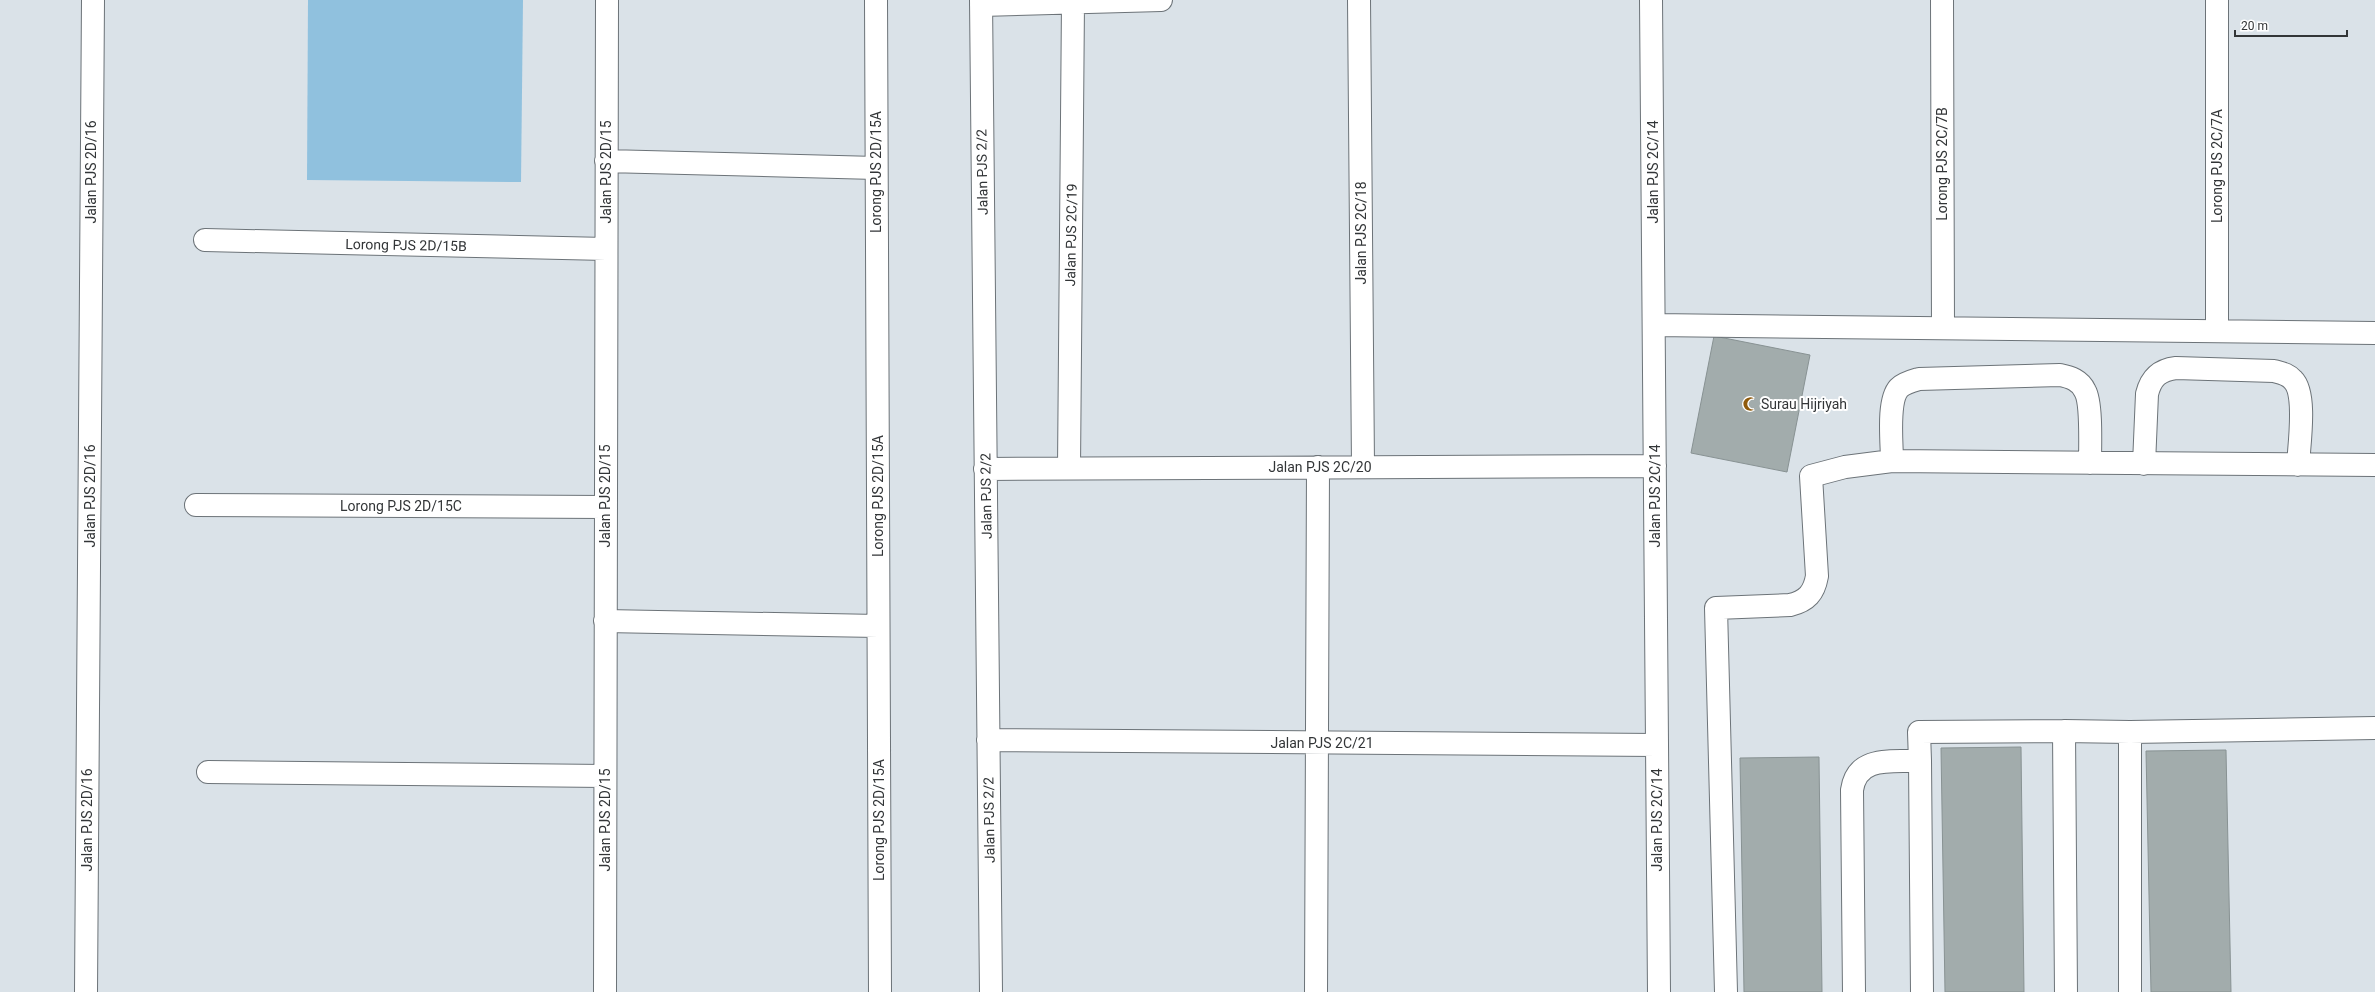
<svg xmlns="http://www.w3.org/2000/svg" width="2375" height="992" viewBox="0 0 2375 992" font-family="Roboto,sans-serif">
  <rect width="100%" height="100%" fill="#dae2e8"/>
  <!-- green -->
  <path fill="#90c1de" d="M308 0H523L521 182 307 180Z"/>
  <!-- building -->
  <path fill="#a2acac" stroke="#889293" d="M1714 336 1810 355 1787 472 1691 453Z
    M2021 747 2024 992H1945L1941 748Z
    M2226 750 2231 992H2151L2146 751Z
    M1819 757 1822 992H1744L1740 758Z"/>
  <g fill="none" stroke-linecap="round" stroke-linejoin="round">
    <defs>
      <path id="minor" d="M876 0 880 992
        M981 0 991 992
        M1359 0 1363 466
        M1651 0 1659 992
        M1942 0 1943 328
        M2217 0V331
        M981 5 1161 0
        M606 161 876 168
        M205 240 606 249
        M1654 325 2375 333
        M2090 463C2090 448 2092 403 2085 391 2080 380 2070 377 2060 375L1919 379C1912 381 1904 383 1899 388 1887 401 1892 443 1892 461L2375 465
        M2144 464 2147 394C2151 378 2159 370 2176 368L2274 371C2281 373 2288 374 2293 380 2307 394 2299 445 2298 465
        M1069 468 1073 2
        M985 469 1655 466
        M196 505 605 507
        M605 621 878 626
        M2130 732 2375 728
        M988 740 1657 745
        M1920 761 1919 732 2064 731
        M208 772 605 776
        M86 992 93 0
        M605 992 607 0
        M1316 992 1318 467
        M1726 992 1716 608 1790 605C1807 601 1814 593 1817 576L1811 476 1845 467 1892 461
        M1854 992 1852 790C1857 755 1892 762 1920 761L1922 992
        M2066 992 2064 731 2130 732V992"/>
    </defs>
    <!-- minor casing -->
    <use href="#minor" stroke="#6c7378" stroke-width="24"/>
    <!-- minor -->
    <use href="#minor" stroke="#fff" stroke-width="22"/>
  </g>
  <!-- icons -->
  <defs>
    <symbol id="mosque-bare" viewBox="-9 -9 18 18"><path d="M3.5-4.9A6 6 0 1 0 3.5 4.9A5 5 0 1 1 3.5-4.9Z" fill="#8f5a0c" stroke="#fff" stroke-width="2.5" paint-order="stroke"/></symbol>
  </defs>
  <g fill-rule="evenodd">
    <use href="#mosque-bare" x="1740" y="394" width="20" height="20"/>
  </g>
  <g text-anchor="middle" dominant-baseline="central" stroke-width="4" stroke-linejoin="round" paint-order="stroke">
    <!-- street labels -->
    <g font-size="14" fill="#323537" stroke="#fff">
      <text transform="translate(1942 164) rotate(-90)">Lorong PJS 2C/7B</text>
      <text transform="translate(2217 166) rotate(-90)">Lorong PJS 2C/7A</text>
      <text transform="translate(91 172) rotate(-90)">Jalan PJS 2D/16</text>
      <text transform="translate(606 172) rotate(-90)">Jalan PJS 2D/15</text>
      <text transform="translate(876 172) rotate(-90)">Lorong PJS 2D/15A</text>
      <text transform="translate(982 172) rotate(-91)">Jalan PJS 2/2</text>
      <text transform="translate(1653 172) rotate(-90)">Jalan PJS 2C/14</text>
      <text transform="translate(1361 233) rotate(-90)">Jalan PJS 2C/18</text>
      <text transform="translate(1071 235) rotate(-89)">Jalan PJS 2C/19</text>
      <text transform="translate(406 245) rotate(1)">Lorong PJS 2D/15B</text>
      <text x="1320" y="467">Jalan PJS 2C/20</text>
      <text transform="translate(90 496) rotate(-90)">Jalan PJS 2D/16</text>
      <text transform="translate(605 496) rotate(-90)">Jalan PJS 2D/15</text>
      <text transform="translate(878 496) rotate(-90)">Lorong PJS 2D/15A</text>
      <text transform="translate(986 496) rotate(-91)">Jalan PJS 2/2</text>
      <text transform="translate(1655 496) rotate(-90)">Jalan PJS 2C/14</text>
      <text x="401" y="506">Lorong PJS 2D/15C</text>
      <text x="1322" y="743">Jalan PJS 2C/21</text>
      <text transform="translate(87 820) rotate(-90)">Jalan PJS 2D/16</text>
      <text transform="translate(605 820) rotate(-90)">Jalan PJS 2D/15</text>
      <text transform="translate(879 820) rotate(-90)">Lorong PJS 2D/15A</text>
      <text transform="translate(989 820) rotate(-91)">Jalan PJS 2/2</text>
      <text transform="translate(1657 820) rotate(-90)">Jalan PJS 2C/14</text>
    </g>
    <!-- poi labels -->
    <g font-size="14" fill="#323537" stroke="#fff" text-anchor="start">
      <text x="1761" y="404">Surau Hijriyah</text>
    </g>
  </g>
  <!-- scale -->
  <path d="M2235 30v6h112v-6" fill="none" stroke="#323537" stroke-width="2"/>
  <text x="2241" y="30" font-size="12" fill="#323537" stroke="#ffffff" stroke-width="3" paint-order="stroke">20 m</text>
</svg>
